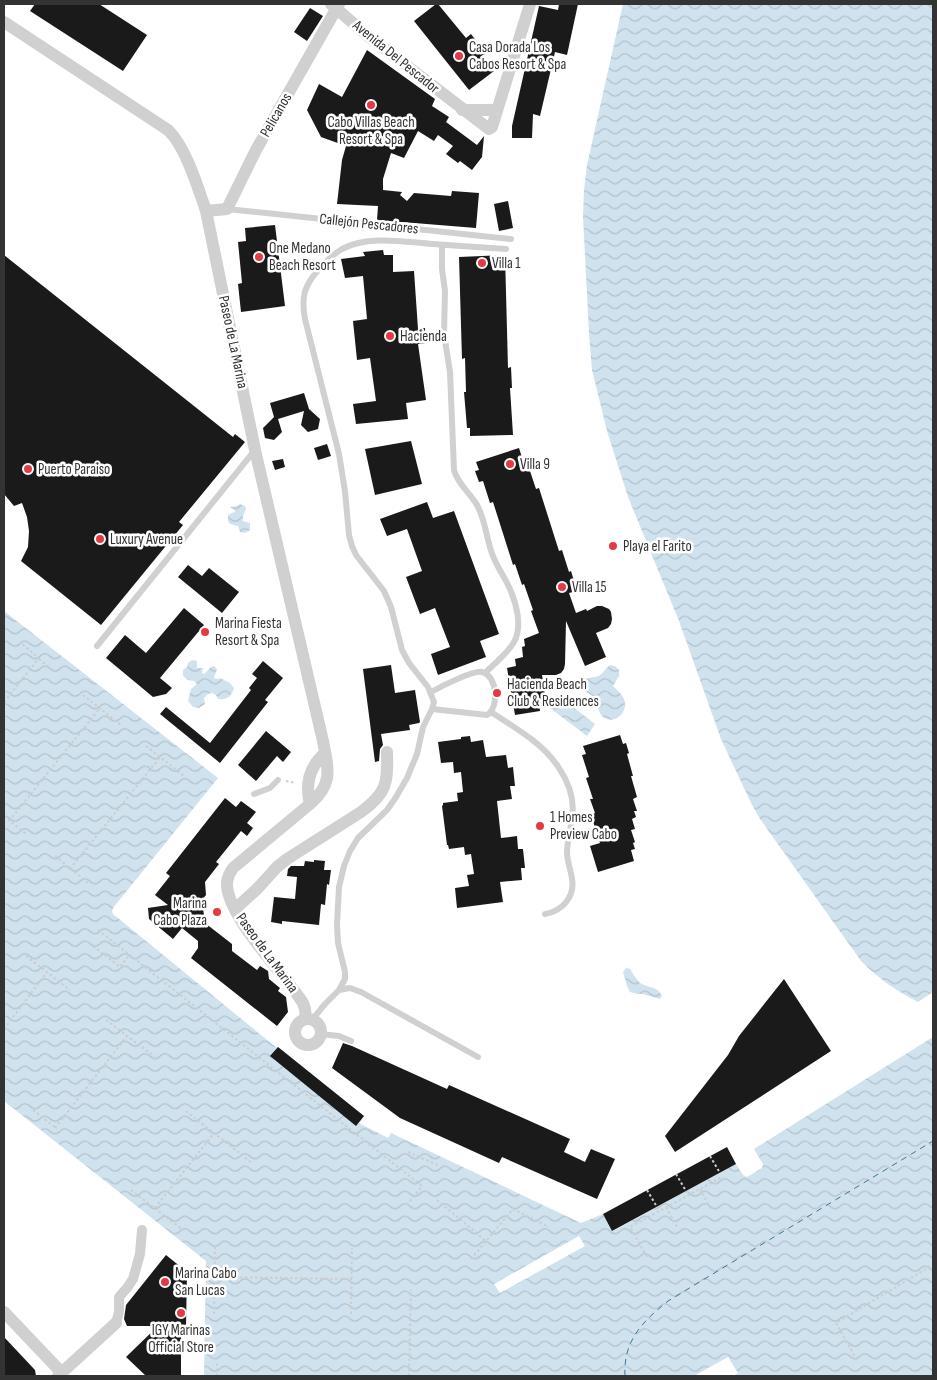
<svg xmlns="http://www.w3.org/2000/svg" width="937" height="1380" viewBox="0 0 937 1380" font-family="'Sofia Sans Condensed',sans-serif">
  <defs>
    <pattern id="water-waves" width="16" height="10" patternUnits="userSpaceOnUse" patternTransform="scale(1.25)"><rect width="16" height="10" fill="#cfe2ee"/><path d="M0 5q4-4 8 0t8 0" fill="none" stroke="#b2c2cd"/></pattern>
  </defs>
  <rect width="100%" height="100%" fill="#fff"/>
  <!-- water -->
  <path fill="url(#water-waves)" d="M623 4H933V992L918 1002C895 990 879 979 861 961L760 819 751 803 721 739 679 621 628 497 607 431 592 370 589 333 583 217 584 190 587 165Z
    M240 504 245 506 246 509 243 516V521L250 523V530L245 533 240 532 238 526 230 524 228 521V515L236 511 230 507 237 506Z
    M4 611 218 778 113 908 112 911 113 914 277 1048 278 1047 364 1116 359 1123 388 1138 391 1133 581 1223 603 1214 613 1231 736 1164 743 1175 747 1177 762 1168 763 1164 754 1149 933 1037V1376H733L738 1373 728 1357 694 1376H204L206 1261 4 1101Z
    M192 660 197 661V668H203L202 673 204 674 211 667 214 666 217 669 214 678 217 679 220 678 230 683 234 688C231 697 227 700 218 699L216 695 212 693 208 694 204 698 205 704 199 708 193 707 188 701 191 689 197 684 194 681 188 680 183 676V670L187 667 188 663Z
    M610 665 615 666 619 670V676L613 686C617 690 622 694 624 699 629 711 615 726 603 717 598 713 598 704 596 698L586 692 580 686 582 680C587 677 596 678 600 675 603 673 606 668 610 665Z
    M559 696 595 724 587 736 550 708Z
    M626 968 630 969C633 974 636 979 640 983 648 988 658 986 662 996L660 999 643 994H637L630 992 627 986 623 972Z"/>
  <!-- pier -->
  <path fill="#fff" d="M579 1236 585 1246 500 1293 494 1284Z"/>
  <g fill="none" stroke-linecap="round" stroke-linejoin="round">
    <!-- ferry -->
    <path stroke="#3f7597" stroke-width="1" stroke-dasharray="6 5" stroke-linecap="butt" d="M625 1376C623 1341 642 1322 668 1301L933 1141"/>
  </g>
  <!-- building -->
  <path fill="#1a1a1a" d="M35 4H99L147 35 123 71 30 11Z
    M436 4H438L466 38 471 34 486 54 482 55 494 71 469 90 414 21Z
    M559 4H578L567 55 555 52 540 116 533 114 532 138H512V126L539 6 558 10Z
    M310 8 323 16 307 41 294 32Z
    M367 50 435 99 432 106 449 117 446 122 477 145 484 136 482 157 472 170 460 161 458 163 446 154 453 146 438 135 434 141 418 131 404 158 391 153 383 179V190L402 192 400 195 407 201 414 193 451 196 452 191 479 193 476 228 377 220 378 206 337 204 342 160 346 146 321 137 307 110 319 84 342 97Z
    M508 201 513 228 499 231 494 204Z
    M275 225 285 306 241 312 238 284 242 283 238 242 246 241 245 228Z
    M383 250 384 255H393V272L414 271 418 329 425 328 426 343 418 344 426 400 406 403 408 419 356 424 353 404 376 401 370 358 357 360 353 321 367 319 363 276 345 278 341 259 365 256 363 252Z
    M4 255 233 437 235 434 245 442 179 522 183 525 101 625 21 561 28 547 29 531 27 517 22 503 14 506 4 494Z
    M505 255 508 368 511 367 512 388H510L513 435 470 436V428H467L464 392H466L465 358 462 359 459 257Z
    M304 393 309 409 320 419 318 429 308 432 301 425 304 411 278 419 282 432 274 440 265 438 263 428 274 417 270 403Z
    M411 441 422 484 375 495 365 449Z
    M327 444 331 456 318 460 314 448Z
    M519 448 526 470 529 468 536 489 539 488 559 551 562 550 569 572 571 571 577 591 569 593 576 613 586 609 587 611 597 606H602L609 609 611 612 612 619 611 624 608 628 596 633 606 657 585 666 566 621 565 664 564 669 561 673 556 675H542L546 701 539 702 540 711 515 715 507 668 516 666 515 659 523 657 522 647 525 646 524 639 539 633 531 611 533 610 524 584 522 585 515 564 513 565 493 502 490 503 483 481 479 482 475 471 479 470 476 462Z
    M283 459 285 467 275 470 272 461Z
    M427 502 433 518 454 511 499 634 480 641 486 657 438 675 431 654 450 647 435 608 420 614 406 577 422 571 407 529 387 536 380 519Z
    M188 565 202 576 209 568 239 592 222 613 178 577Z
    M184 608 204 625 160 678 172 688 166 694 153 697 106 658 125 635 146 653Z
    M263 661 283 678 265 700 268 702 220 763 160 714 166 707 210 743 251 690 249 688 257 678 252 674Z
    M391 665 395 693 415 690 420 722 419 723 409 725 410 730 381 734 383 745 380 749 379 761 375 762 363 669Z
    M266 731 291 752 283 762 277 756 256 781 238 765Z
    M620 735 623 744 626 743 629 753 627 754 633 776H631L637 797 633 799 637 811H634L636 817 632 819 635 829 631 830 635 842 633 843 635 849 631 850 634 861 598 872 590 846 600 843 591 815 595 813 590 799H593L586 778 589 777 582 755 586 754 583 746Z
    M470 736 471 742 483 740 486 757 506 755 508 768 513 767 515 786H510L512 799 497 801 501 838 517 836 518 849H523L525 868H521L522 880 500 882 503 902 457 908 455 888 469 886 467 875 474 874 471 854 465 855 464 847 449 849 448 845H447L442 806 443 805V803L458 801 457 793 463 792 461 772 454 773 453 762 441 763 438 742 461 739V737Z
    M225 798 236 807 241 801 256 812 247 823 253 828 247 836 241 831 216 862 219 864 205 882 206 895 202 900 205 923 232 944V951L257 970 260 966 268 971 269 979 280 988 278 991 286 997 288 1012 277 1026 191 958 198 948V941L182 928 173 939 149 919 148 908 168 905 155 895 170 876 166 873Z
    M314 860 325 861 324 870H331L329 885 327 884 325 905 321 904 319 925 282 921V924L271 922 274 897 295 899 297 877 287 876 288 869 291 866H304L305 861 314 862Z
    M784 979 831 1051 675 1152 665 1136 728 1055 739 1036Z
    M343 1043 352 1046 447 1089 449 1085 570 1139 564 1152 585 1162 591 1149 615 1159 597 1199 502 1157 499 1163 400 1118 332 1068Z
    M278 1047 364 1116 356 1126 270 1056Z
    M727 1147 736 1164 612 1231 603 1214Z
    M166 1255 187 1272 186 1327H181V1376H146L126 1357 158 1326H127L124 1319 126 1305Z
    M4 1337 35 1370 36 1376H4Z"/>
  <g fill="none" stroke-linecap="round" stroke-linejoin="round">
    <!-- path -->
    <path stroke="#cdcdcd" stroke-width="2" stroke-dasharray="2.5 2.5" stroke-linecap="butt" d="M39 659 54 671
      M83 695 121 725
      M4 702 39 658 22 644
      M146 746 184 776
      M286 781 296 783
      M4 816 26 834
      M9 821 100 708
      M55 856 88 883
      M70 869 160 757
      M98 930 422 1186 407 1205
      M89 943 120 967 129 955
      M26 956 70 990
      M106 1020 155 1057
      M4 1029 47 972
      M33 1110 57 1129
      M186 1111 252 1163
      M55 1128 127 1036
      M408 1152 440 1166
      M710 1156 720 1173
      M676 1174 686 1191
      M700 1189 712 1211
      M131 1190 183 1230
      M647 1190 657 1207
      M437 1200 486 1241
      M666 1207 677 1227
      M155 1208 214 1133
      M647 1257 630 1227 722 1177
      M471 1259 513 1209 549 1227
      M215 1277 352 1279
      M214 1314 215 1245
      M351 1314 352 1248
      M857 1360 836 1323 931 1266 933 1269
      M217 1376V1363
      M409 1376 411 1290"/>
    <!-- service -->
    <path stroke="#d0d0d0" stroke-width="6" d="M227 209 511 239
      M442 245V269L445 291 444 334 450 372 454 470C457 483 470 493 477 505 486 521 486 539 493 556 497 567 504 576 509 587 516 602 523 626 514 642 507 654 495 663 485 673
      M97 646 255 450
      M431 692C440 687 473 670 482 672 497 675 500 707 487 715L432 709
      M491 712C515 728 543 743 559 768 569 783 575 800 572 818 571 830 567 841 567 852 567 862 571 870 572 879 575 896 563 911 545 914
      M254 794 270 788 278 780
      M339 990 350 988 361 992 478 1057
      M312 1020 325 1004 339 990 345 979V972L338 943 337 925 339 887 344 866 350 851 358 838 387 810 396 797 407 778 417 754 423 727 432 709 434 702 428 687 409 663 402 650 391 607 384 591 356 555 352 546 349 535 345 491 339 454 305 319C301 297 304 286 319 269 326 262 333 254 342 249 369 235 404 242 433 244 458 246 482 247 506 249
      M320 1034 339 1036 351 1041"/>
    <!-- pedestrian -->
    <path stroke="#d0d0d0" stroke-width="10" d="M116 1323 119 1312V1297L127 1288 133 1279 140 1254 142 1230"/>
    <!-- minor -->
    <path stroke="#d0d0d0" stroke-width="12" d="M331 4 368 36 489 129 492 127 530 4
      M4 22 168 130C186 147 198 188 206 211L255 450 323 741C328 769 334 783 310 804L233 868C230 872 228 876 227 882 225 915 284 973 303 1003L305 1009 306 1019
      M462 110H496
      M206 211 227 209 256 150 339 4
      M310 804C305 784 309 767 325 753
      M235 909 257 889 277 867 287 859 361 812C387 793 388 783 387 752
      M295 1032a13 13 0 1 1 26 0a13 13 0 1 1-26 0Z
      M4 1312 62 1373
      M58 1376 116 1323"/>
  </g>
  <!-- markers -->
  <g fill="#e63946" stroke="#fff" stroke-width="2">
    <circle cx="459" cy="56" r="5"/>
    <circle cx="371" cy="105" r="5"/>
    <circle cx="259" cy="257" r="5"/>
    <circle cx="482" cy="263" r="5"/>
    <circle cx="390" cy="336" r="5"/>
    <circle cx="510" cy="464" r="5"/>
    <circle cx="28" cy="469" r="5"/>
    <circle cx="100" cy="539" r="5"/>
    <circle cx="613" cy="546" r="5"/>
    <circle cx="562" cy="587" r="5"/>
    <circle cx="205" cy="632" r="5"/>
    <circle cx="497" cy="693" r="5"/>
    <circle cx="540" cy="826" r="5"/>
    <circle cx="217" cy="912" r="5"/>
    <circle cx="165" cy="1282" r="5"/>
    <circle cx="181" cy="1313" r="5"/>
  </g>
  <g text-anchor="middle" dominant-baseline="central" stroke-width="5" stroke-linejoin="round" paint-order="stroke">
    <!-- poi labels -->
    <g font-size="15" fill="#333" stroke="#fff" text-anchor="start">
      <text x="469" y="47">Casa Dorada Los<tspan x="469" dy="17">Cabos Resort &amp; Spa</tspan></text>
      <text x="371" y="122" text-anchor="middle">Cabo Villas Beach<tspan x="371" dy="17">Resort &amp; Spa</tspan></text>
      <text x="269" y="248">One Medano<tspan x="269" dy="17">Beach Resort</tspan></text>
      <text x="492" y="263">Villa 1</text>
      <text x="400" y="336">Hacienda</text>
      <text x="520" y="464">Villa 9</text>
      <text x="38" y="469">Puerto Paraiso</text>
      <text x="110" y="539">Luxury Avenue</text>
      <text x="623" y="546">Playa el Farito</text>
      <text x="572" y="587">Villa 15</text>
      <text x="215" y="623">Marina Fiesta<tspan x="215" dy="17">Resort &amp; Spa</tspan></text>
      <text x="507" y="684">Hacienda Beach<tspan x="507" dy="17">Club &amp; Residences</tspan></text>
      <text x="550" y="817">1 Homes<tspan x="550" dy="17">Preview Cabo</tspan></text>
      <text x="207" y="903" text-anchor="end">Marina<tspan x="207" dy="17">Cabo Plaza</tspan></text>
      <text x="175" y="1273">Marina Cabo<tspan x="175" dy="17">San Lucas</tspan></text>
      <text x="181" y="1330" text-anchor="middle">IGY Marinas<tspan x="181" dy="17">Official Store</tspan></text>
    </g>
    <!-- street labels -->
    <g font-size="15" fill="#333" stroke="#fff">
      <text transform="translate(396 57) rotate(39)">Avenida Del Pescador</text>
      <text transform="translate(276 115) rotate(-60)">Pelicanos</text>
      <text transform="translate(369 224) rotate(6)">Callejón Pescadores</text>
      <text transform="translate(233 342) rotate(78)">Paseo de La Marina</text>
      <text transform="translate(267 953) rotate(54)">Paseo de La Marina</text>
    </g>
  </g>
  <!-- border -->
  <rect width="937" height="1380" fill="none" stroke="#333333" stroke-width="10"/>
</svg>
